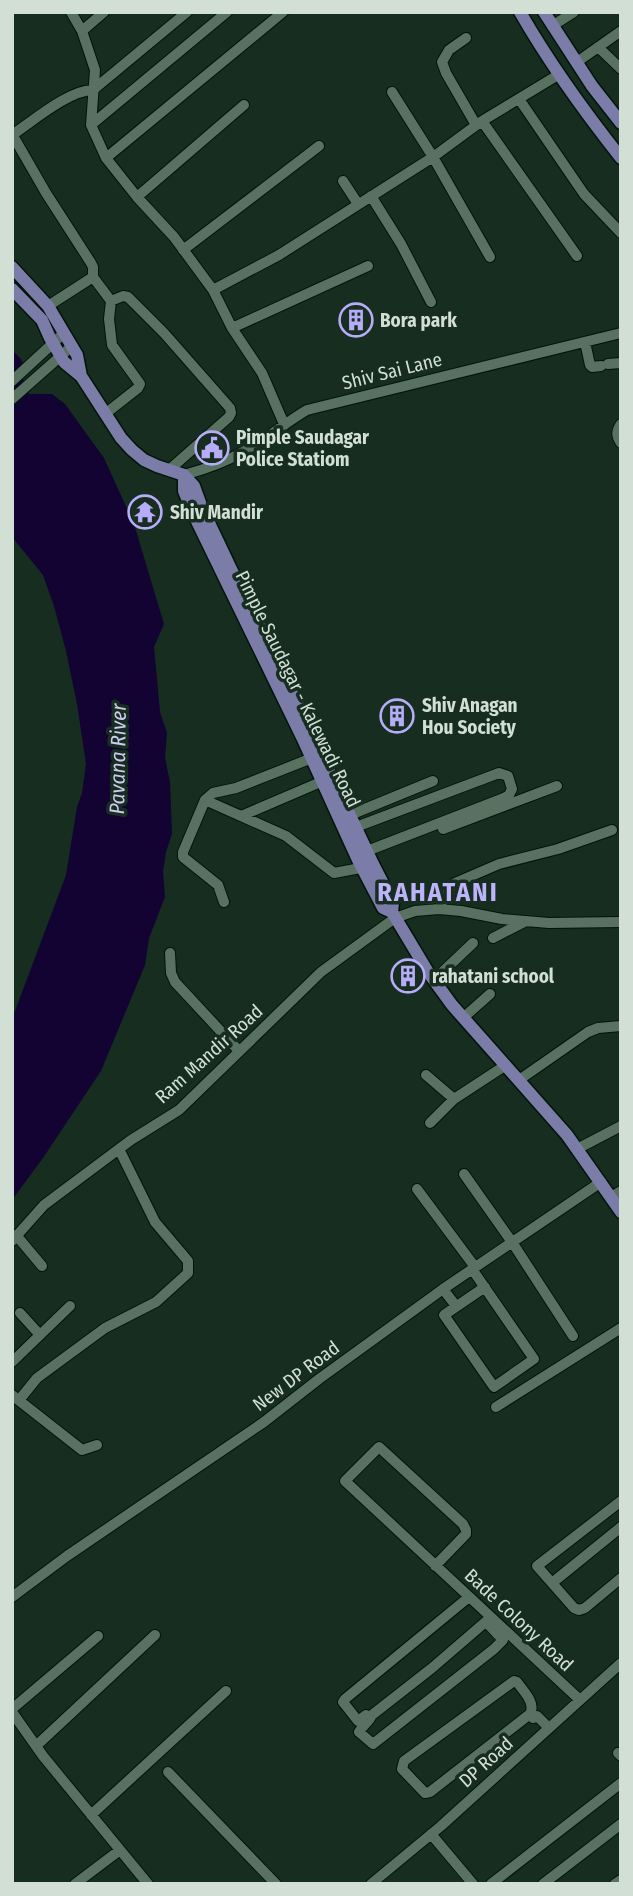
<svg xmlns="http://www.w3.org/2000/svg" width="633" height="1896" viewBox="0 0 633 1896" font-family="'Fira Sans Condensed',sans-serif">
  <rect width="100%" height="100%" fill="#162d1f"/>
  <!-- water -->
  <path fill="#120332" d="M12 350 20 358 27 370 23 379 29 394H52L65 404 104 458 134 524 164 624 154 647 160 712 167 733 165 758 170 782 172 834 166 852 163 872 165 897 149 938 145 965 101 1071 43 1158 12 1200V1019L66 875 77 807 82 793 86 764 77 704 66 651 54 606 43 575 12 537Z"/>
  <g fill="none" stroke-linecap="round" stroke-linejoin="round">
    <defs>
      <path id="minor" d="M71 12 82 31 95 70 91 125 106 158 137 197 174 237 213 290 232 328 262 373 284 424
        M552 26 574 12
        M82 31 104 12
        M466 38 449 50 442 62 446 73 476 125
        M598 47 621 69
        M577 62 621 31
        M392 92 433 157 490 257
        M519 99 584 194 621 233
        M482 121 577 256
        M91 125 227 12
        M12 134 46 193 91 263 93 267V277L111 301 123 296 128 297 164 333 230 408 231 413 229 417 169 470
        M12 135C33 121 69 90 93 90L187 12
        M106 158 283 12
        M343 181 358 204
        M371 196 401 244 431 302
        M137 197 244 105
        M183 250 319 146
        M213 290 279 255 433 157 482 121 558 75
        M48 306 93 277
        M232 328 368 266
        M585 342 590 365 592 367 601 366
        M608 364 621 363
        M12 381 64 333
        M12 399 72 346
        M105 414 138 388 140 384 112 345 109 319 111 301
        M621 424C616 431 616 436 621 443
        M184 475C206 469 226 462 246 450 267 439 286 422 307 410L621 333
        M205 800 213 793 236 788 312 758
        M350 815 433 781
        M241 816 323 781
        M356 827 499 773 508 776 512 789 509 795 504 798 367 851
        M443 829 557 786
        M224 902 218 885 183 857V852L205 800 286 836 334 873 366 867
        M439 909 450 888 455 883 499 864 558 849 612 830
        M493 938 526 921
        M170 953 171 973 175 982 239 1051
        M434 980 473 943
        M463 1018 490 994
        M426 1075 454 1099
        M519 1080 588 1032 598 1028 621 1026
        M430 1123 454 1099 506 1065
        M577 1149 621 1126
        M464 1174 512 1242 573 1336
        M417 1189 475 1267
        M611 1197 621 1191
        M16 1235 42 1266
        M12 1241 44 1205 131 1140 179 1110 321 972 395 918 415 911 439 909 461 911 502 919 549 923 621 922
        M472 1269 534 1359 494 1387 444 1315 485 1287
        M443 1289 456 1306
        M20 1313 40 1335
        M12 1362 70 1306
        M12 1395 82 1450 97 1445
        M20 1399 37 1378 105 1328 156 1302 188 1273V1261L155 1222 119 1149
        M496 1407 621 1328
        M621 1527 552 1583 574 1608 579 1610 585 1608 621 1578
        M435 1566 466 1534V1530L463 1524 379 1447 345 1481 580 1700
        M552 1583 537 1566 621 1501
        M12 1597 67 1556 264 1422 319 1379 443 1289 601 1182
        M489 1625 503 1640 494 1649 373 1744 359 1732C363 1725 369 1722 372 1715L432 1668 490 1618
        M514 1681 517 1682C524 1692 536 1703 530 1714L430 1792 425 1793 402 1769 404 1761Z
        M12 1709 98 1636
        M12 1712 43 1756 148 1884
        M530 1714 533 1718 537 1716 549 1728
        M366 1715 358 1721 343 1702 345 1699 469 1597
        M36 1746 155 1635
        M618 1753 621 1756
        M168 1772 276 1884
        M91 1815 226 1691
        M431 1834 473 1884
        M75 1884 120 1850
        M371 1884 441 1826 621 1663
        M491 1884 621 1783
        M543 1884 621 1824
        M615 1884 621 1880"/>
      <path id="major" d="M520 12C551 66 583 110 621 158
        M544 12 592 86 621 123
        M12 267 48 306 77 355 81 376 121 438 132 450 144 460 157 466 184 475 194 486 202 508 231 569 297 703 373 864 393 903 392 912
        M12 289 42 320 50 338 64 362 81 376
        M184 475V491L193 513 302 737 358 860 383 908 392 912 428 972 452 1005 567 1135 621 1212"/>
    </defs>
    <!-- minor casing -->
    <use href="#minor" stroke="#011509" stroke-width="12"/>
    <!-- major casing -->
    <use href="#major" stroke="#011509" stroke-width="15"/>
    <!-- minor -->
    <use href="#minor" stroke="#587160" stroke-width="10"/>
    <!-- major -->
    <use href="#major" stroke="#7b7ca8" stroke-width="12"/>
  </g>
  <!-- icons -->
  <defs>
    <symbol id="building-ring" viewBox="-11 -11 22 22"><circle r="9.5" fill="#162d1f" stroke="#b6acf8" stroke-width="1.5"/><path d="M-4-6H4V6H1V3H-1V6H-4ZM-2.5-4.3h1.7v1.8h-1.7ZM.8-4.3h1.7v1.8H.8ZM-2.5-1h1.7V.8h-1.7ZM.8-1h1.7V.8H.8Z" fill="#b6acf8"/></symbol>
    <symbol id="civic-ring" viewBox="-11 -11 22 22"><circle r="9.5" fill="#162d1f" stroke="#b6acf8" stroke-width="1.5"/><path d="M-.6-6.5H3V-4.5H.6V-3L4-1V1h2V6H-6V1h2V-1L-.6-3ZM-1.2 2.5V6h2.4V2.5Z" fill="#b6acf8"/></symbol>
    <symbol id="temple-ring" viewBox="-11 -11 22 22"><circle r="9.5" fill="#162d1f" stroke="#b6acf8" stroke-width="1.5"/><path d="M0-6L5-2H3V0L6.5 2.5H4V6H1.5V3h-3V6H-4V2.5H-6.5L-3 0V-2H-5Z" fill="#b6acf8"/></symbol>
  </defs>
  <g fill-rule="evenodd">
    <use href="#building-ring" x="337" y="301" width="38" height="38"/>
    <use href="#civic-ring" x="193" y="429" width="38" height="38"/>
    <use href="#temple-ring" x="126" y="493" width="38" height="38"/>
    <use href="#building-ring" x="378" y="697" width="38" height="38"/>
    <use href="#building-ring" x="389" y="957" width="38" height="38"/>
  </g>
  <g text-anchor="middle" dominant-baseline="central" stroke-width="7" stroke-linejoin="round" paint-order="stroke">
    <!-- poi labels -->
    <g font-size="19" font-weight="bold" fill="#d1dfd5" stroke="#162d1f" text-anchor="start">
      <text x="380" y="320">Bora park</text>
      <text x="236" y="437">Pimple Saudagar<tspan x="236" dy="22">Police Statiom</tspan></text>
      <text x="170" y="512">Shiv Mandir</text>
      <text x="422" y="705">Shiv Anagan<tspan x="422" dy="22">Hou Society</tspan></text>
      <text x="432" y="976">rahatani school</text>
    </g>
    <!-- street labels -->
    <g font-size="19" fill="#d1dfd5" stroke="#162d1f">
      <text transform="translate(392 371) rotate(-14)">Shiv Sai Lane</text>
      <text transform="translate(298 689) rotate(64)">Pimple Saudagar - Kalewadi Road</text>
      <text transform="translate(209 1054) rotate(-42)">Ram Mandir Road</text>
      <text transform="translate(296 1376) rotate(-37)">New DP Road</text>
      <text transform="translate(519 1620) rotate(43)">Bade Colony Road</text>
      <text transform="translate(486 1762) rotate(-42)">DP Road</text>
    </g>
    <!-- water labels -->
    <g font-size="21" font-style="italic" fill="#cecaf2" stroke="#162d1f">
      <text transform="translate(118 759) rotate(-89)">Pavana River</text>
    </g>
    <!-- district labels -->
    <g font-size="26" font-weight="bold" letter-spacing="2" fill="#bdb3fb" stroke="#162d1f">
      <text x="438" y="892">RAHATANI</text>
    </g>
  </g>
  <!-- border -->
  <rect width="633" height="1896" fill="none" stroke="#d1dfd5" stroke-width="28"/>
</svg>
